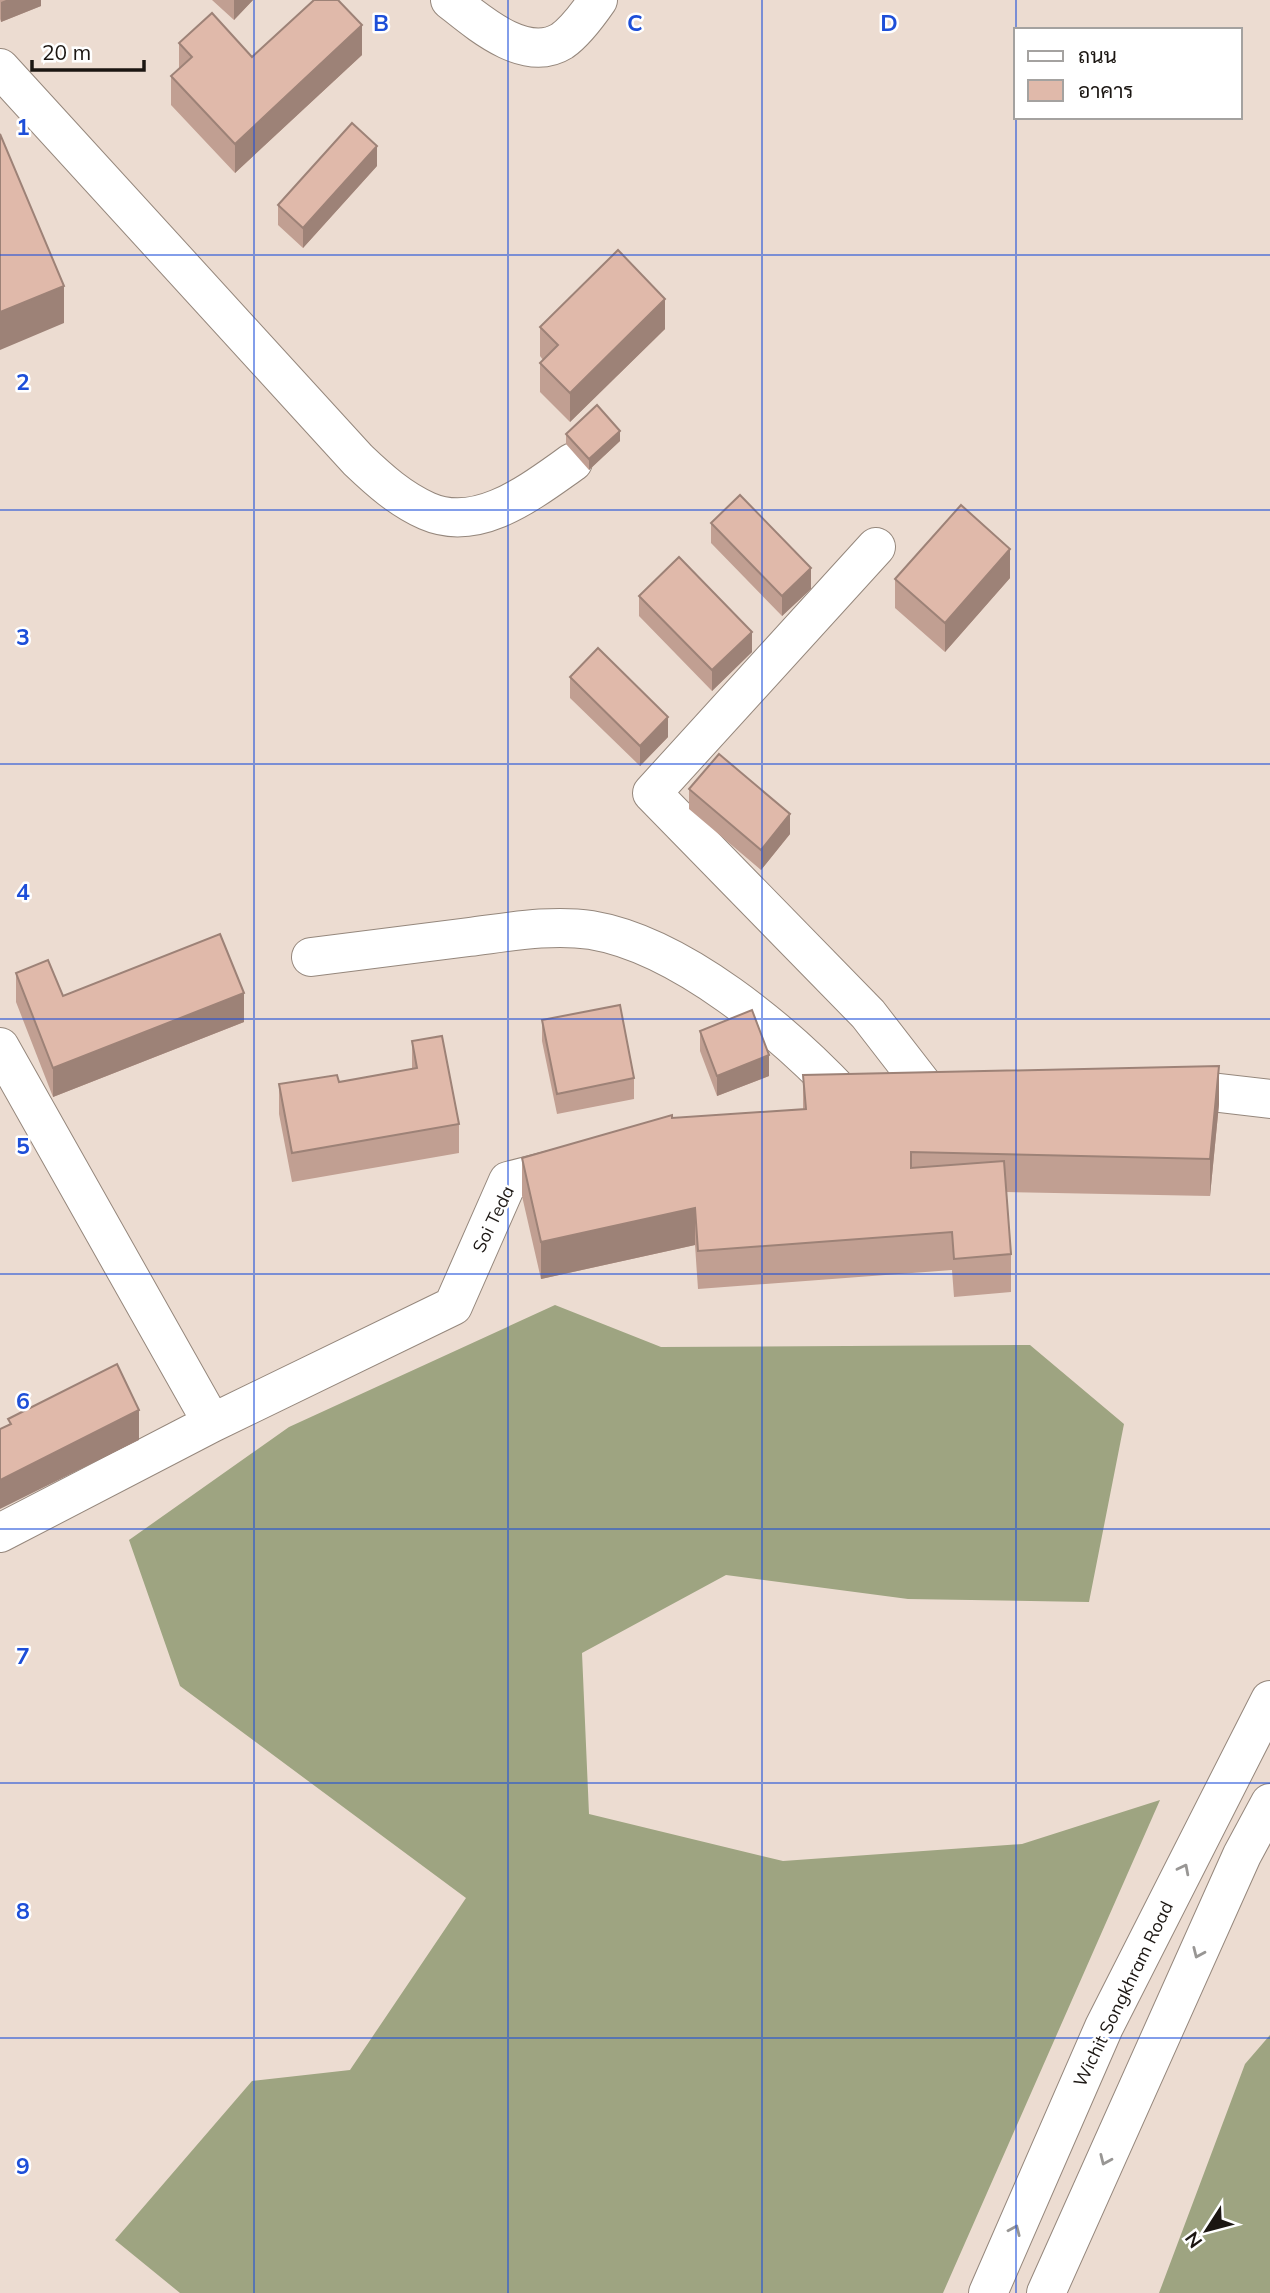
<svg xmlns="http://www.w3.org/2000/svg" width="1270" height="2293" viewBox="0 0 1270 2293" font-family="Mulish,Sarabun,sans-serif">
  <rect width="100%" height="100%" fill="#ecdcd1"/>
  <!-- forest -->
  <path fill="#9ea481" d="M555 1305 661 1347 1030 1345 1124 1424 1089 1602 908 1599 726 1575 582 1653 589 1814 783 1861 1022 1844 1160 1800 943 2293H180L115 2240 252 2081 350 2070 466 1898 180 1686 129 1540 289 1427Z
    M1270 2035V2293H1159L1245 2064Z"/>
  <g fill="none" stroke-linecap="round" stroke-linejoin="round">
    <defs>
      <path id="minor" d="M450 0C478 22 525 64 562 41 575 32 589 13 598 0
        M0 68 358 460C379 480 400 499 427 511 479 534 533 490 573 462
        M876 547 652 793 868 1014 933 1098
        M311 957C364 950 416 944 469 937 509 932 551 924 591 930 681 945 784 1032 845 1097
        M0 1047 212 1423
        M1168 1087 1270 1099
        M0 1533 212 1423 453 1306 508 1181 574 1164"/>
      <path id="major" d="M988 2293 1104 2027 1270 1700
        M1046 2293 1242 1855 1270 1803"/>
    </defs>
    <!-- minor casing -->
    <use href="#minor" stroke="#95877c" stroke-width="40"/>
    <!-- major casing -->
    <use href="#major" stroke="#95877c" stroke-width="40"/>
    <!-- minor -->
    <use href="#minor" stroke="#fff" stroke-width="38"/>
    <!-- major -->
    <use href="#major" stroke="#fff" stroke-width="38"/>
  </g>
  <!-- wall -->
  <path fill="#c19f92" d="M0 0H41V6L1 22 0 19Z
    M212 0H253L234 20Z
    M179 43 252 57 362 55 235 173 171 105V76L179 69Z
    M377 166 303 248 278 225V205Z
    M540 327 665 329 570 422 540 392V363L543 360 540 356Z
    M566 434 620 441 589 470 566 444Z
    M711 523 811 589 782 616 711 543Z
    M1010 578 945 652 895 608V579Z
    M639 596 752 652 712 691 639 616Z
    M570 677 668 737 640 766 570 698Z
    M689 789 790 834 761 870 689 809Z
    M16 973 63 996 244 1022 53 1097 16 1002Z
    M542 1020 634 1078V1099L557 1114 542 1041Z
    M700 1031 769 1076 717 1096 700 1051Z
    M412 1041 459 1124V1153L292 1182 279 1114V1084L339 1082 412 1069Z
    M803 1075 1219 1104 1210 1196 1006 1192 1011 1254V1292L954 1297 952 1270 698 1289 695 1245 541 1279 522 1196V1158L672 1118 803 1109Z"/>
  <!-- shaded-wall -->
  <path fill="#9d8277" d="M6 0H41V6L1 22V2Z
    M234 0H253L234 20Z
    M362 25V55L235 173V144Z
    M377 146V166L303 248V228Z
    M64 286V323L0 350V312Z
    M665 299V329L570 422V393Z
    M620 431V441L589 470V459Z
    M1010 549V578L945 652V623Z
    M811 568V589L782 616V596Z
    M752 632V652L712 691V670Z
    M668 717V737L640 766V746Z
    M790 814V834L761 870V850Z
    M244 993V1022L53 1097V1068Z
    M769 1055V1076L717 1096V1076Z
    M1219 1066V1104L1210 1196V1159Z
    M695 1208V1245L541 1279V1242Z
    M139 1410V1440L0 1509V1480Z"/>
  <!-- building -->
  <path fill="#e0b9aa" stroke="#9d8277" stroke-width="2" d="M314 0H338L362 25 235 144 171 76 192 57 179 43 212 13 252 57Z
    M352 123 377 146 303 228 278 205Z
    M0 134 64 286 0 312Z
    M618 250 665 299 570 393 540 363 558 345 540 327Z
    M597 405 620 431 589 459 566 434Z
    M740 495 811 568 782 596 711 523Z
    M961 505 1010 549 945 623 895 579Z
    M679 557 752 632 712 670 639 596Z
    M598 648 668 717 640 746 570 677Z
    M719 754 790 814 761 850 689 789Z
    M220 934 244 993 53 1068 16 973 48 960 63 996Z
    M620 1005 634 1078 557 1094 542 1020Z
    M752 1010 769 1055 717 1076 700 1031Z
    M442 1036 459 1124 292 1153 279 1084 337 1075 339 1082 417 1068 412 1041Z
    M1219 1066 1210 1159 911 1152V1168L1004 1161 1011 1254 954 1259 952 1232 698 1251 695 1208 541 1242 522 1158 672 1115V1118L806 1109 803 1075Z
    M117 1364 139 1410 0 1480V1429L11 1424 8 1419Z"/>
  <!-- one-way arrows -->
  <defs><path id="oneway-chevron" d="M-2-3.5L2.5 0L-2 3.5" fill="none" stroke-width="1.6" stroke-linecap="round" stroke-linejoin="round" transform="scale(1.75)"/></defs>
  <g stroke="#989694">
    <use href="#oneway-chevron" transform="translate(1184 1869) rotate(-63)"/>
    <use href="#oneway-chevron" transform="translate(1198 1953) rotate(114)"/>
    <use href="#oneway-chevron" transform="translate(1105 2160) rotate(114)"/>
    <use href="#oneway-chevron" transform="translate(1015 2230) rotate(-66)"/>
  </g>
  <!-- grid -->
  <path fill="none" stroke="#1d4ed8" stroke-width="2" stroke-opacity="0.55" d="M254 0V2293M508 0V2293M762 0V2293M1016 0V2293M0 255H1270M0 510H1270M0 764H1270M0 1019H1270M0 1274H1270M0 1529H1270M0 1783H1270M0 2038H1270"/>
  <g text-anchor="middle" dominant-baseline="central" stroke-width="5" stroke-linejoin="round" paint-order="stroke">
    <!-- street labels -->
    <g font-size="18" fill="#1b1612" stroke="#fff">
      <text transform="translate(493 1219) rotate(-64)">Soi Teda</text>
      <text transform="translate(1123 1994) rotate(-64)">Wichit Songkhram Road</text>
    </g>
  </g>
  <g font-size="23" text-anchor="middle" font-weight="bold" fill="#1d4ed8" stroke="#fff" stroke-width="5" stroke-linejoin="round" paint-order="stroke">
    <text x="381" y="31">B</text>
    <text x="635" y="31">C</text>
    <text x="889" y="31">D</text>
    <text x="23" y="135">1</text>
    <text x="23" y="390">2</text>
    <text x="23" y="645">3</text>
    <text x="23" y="900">4</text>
    <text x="23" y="1154">5</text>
    <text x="23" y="1409">6</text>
    <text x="23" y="1664">7</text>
    <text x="23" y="1919">8</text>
    <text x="23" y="2174">9</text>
  </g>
  <!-- legend -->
  <rect x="1014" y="28" width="228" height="91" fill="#ffffff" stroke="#a4a2a0" stroke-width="2"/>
  <rect x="1028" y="51" width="35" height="10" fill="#ffffff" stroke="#a4a2a0" stroke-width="2"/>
  <text x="1078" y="63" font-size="21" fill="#1b1612">ถนน</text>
  <rect x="1028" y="80" width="35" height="21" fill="#e0b9aa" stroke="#a4a2a0" stroke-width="2"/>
  <text x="1078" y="98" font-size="21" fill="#1b1612">อาคาร</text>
  <!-- north arrow -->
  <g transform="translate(1207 2230) rotate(234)" stroke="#ffffff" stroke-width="5" paint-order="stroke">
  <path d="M0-5L12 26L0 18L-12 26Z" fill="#1b1612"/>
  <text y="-10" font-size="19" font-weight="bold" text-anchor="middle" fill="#1b1612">N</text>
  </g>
  <!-- scale -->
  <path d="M32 60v10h112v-10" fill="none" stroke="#1b1612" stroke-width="3.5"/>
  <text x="42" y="60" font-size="21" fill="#1b1612" stroke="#ffffff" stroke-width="5" paint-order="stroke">20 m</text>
</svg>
